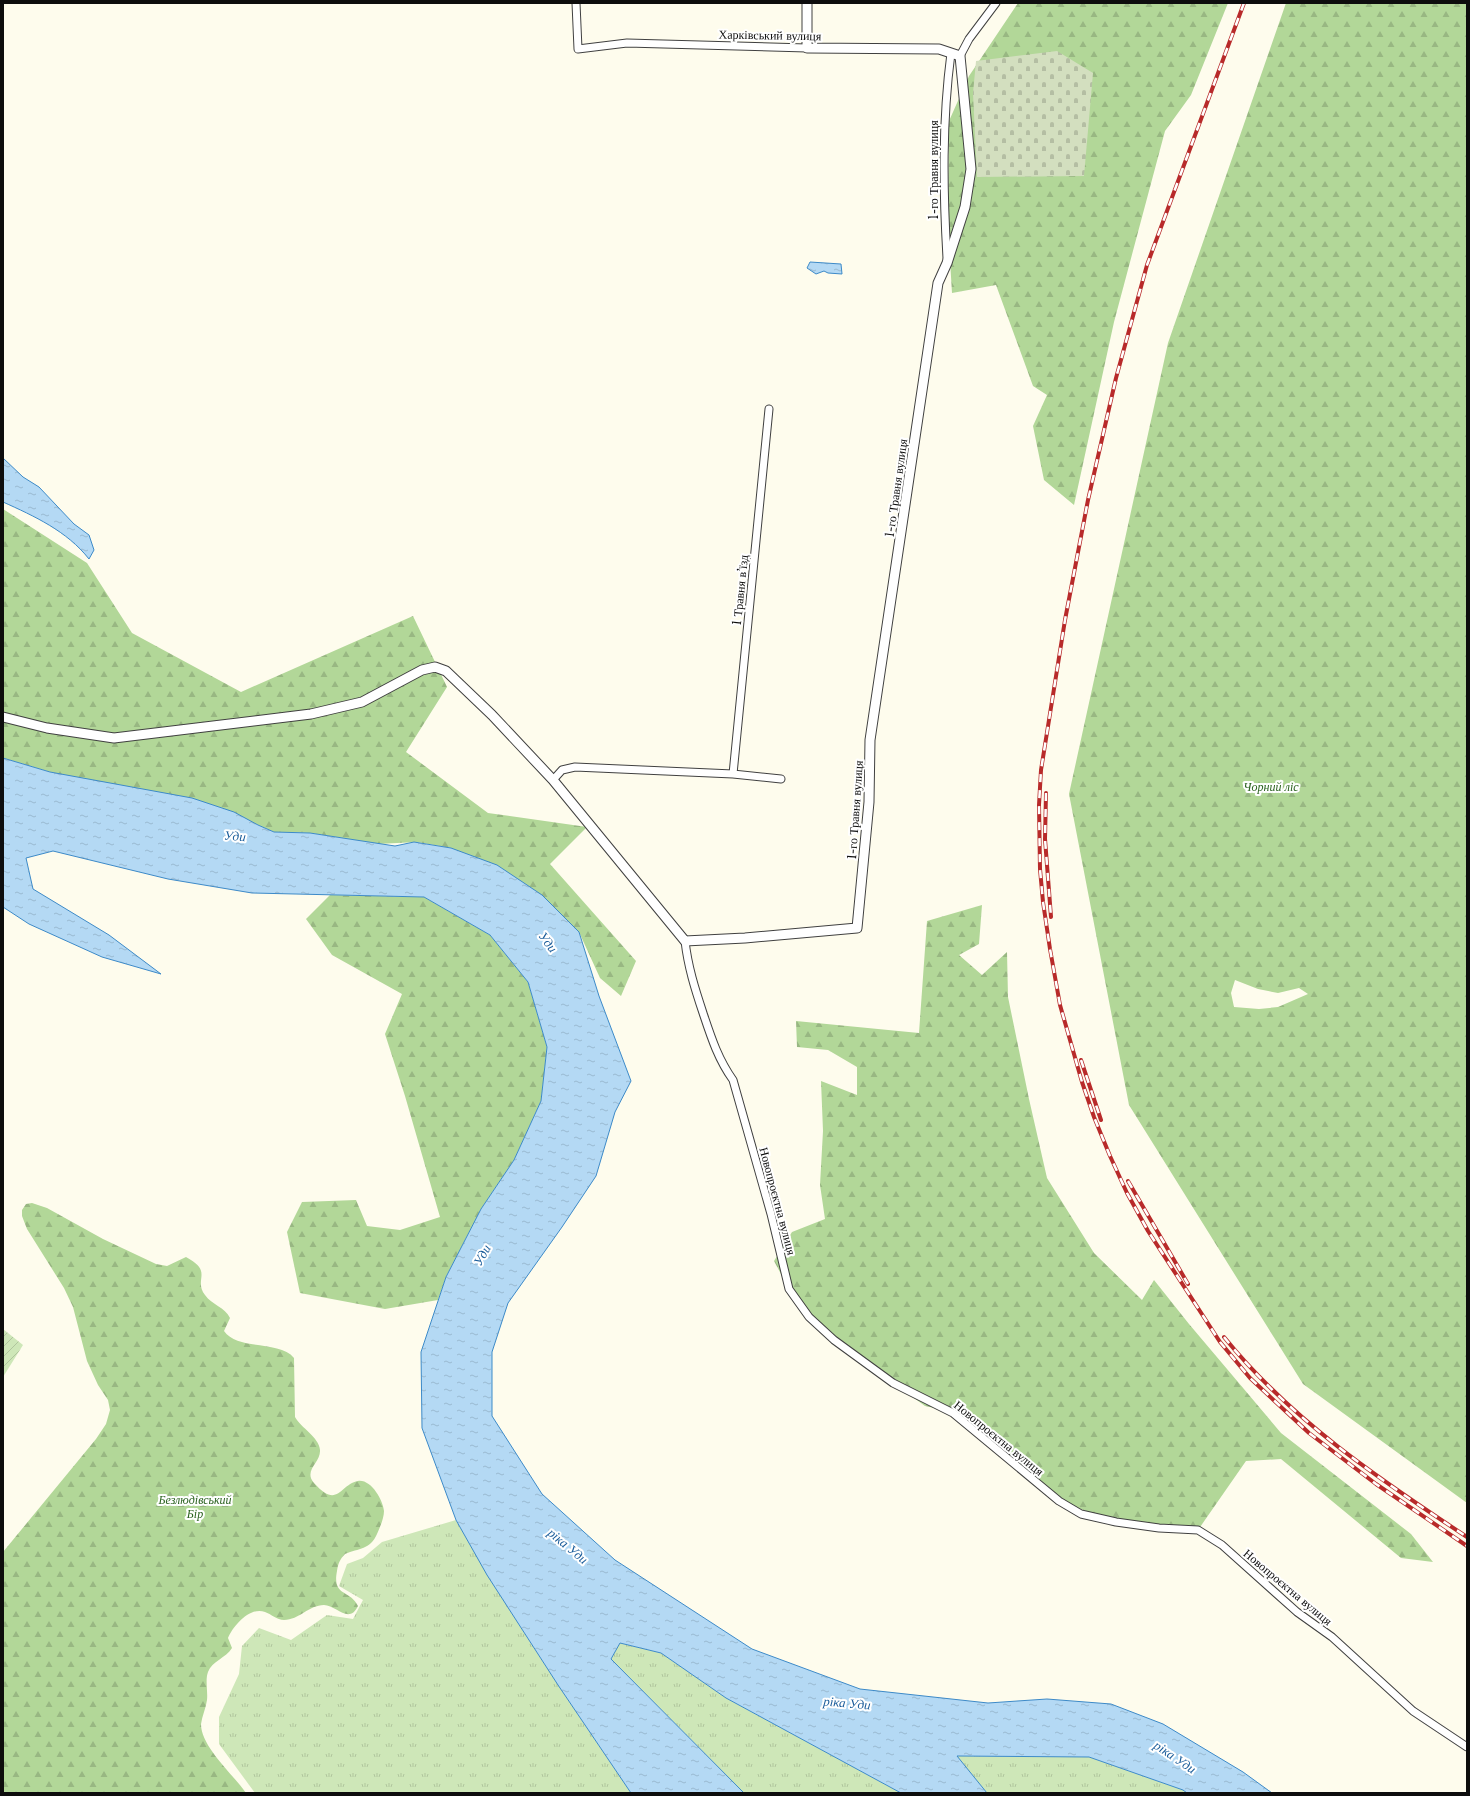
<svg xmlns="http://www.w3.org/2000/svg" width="1470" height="1796" viewBox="0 0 1470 1796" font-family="'Libre Baskerville',serif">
  <defs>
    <pattern id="grass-tufts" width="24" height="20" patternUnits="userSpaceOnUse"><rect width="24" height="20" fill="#cee7b8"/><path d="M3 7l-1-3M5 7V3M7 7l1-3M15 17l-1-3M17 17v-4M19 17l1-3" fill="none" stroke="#b0c59d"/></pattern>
    <pattern id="forest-firs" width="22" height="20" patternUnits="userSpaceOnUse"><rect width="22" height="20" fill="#b2d798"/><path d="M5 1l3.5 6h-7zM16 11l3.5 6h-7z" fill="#98b782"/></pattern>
    <pattern id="cemetery-stones" width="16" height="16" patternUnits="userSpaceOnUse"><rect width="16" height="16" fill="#d3dfbf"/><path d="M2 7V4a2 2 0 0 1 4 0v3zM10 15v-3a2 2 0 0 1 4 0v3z" fill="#b4bea3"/></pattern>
    <pattern id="garden-furrows" width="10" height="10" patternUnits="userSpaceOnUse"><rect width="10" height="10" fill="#cee7b8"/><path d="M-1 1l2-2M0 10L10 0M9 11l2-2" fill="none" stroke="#b0c59d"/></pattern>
    <pattern id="water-ripples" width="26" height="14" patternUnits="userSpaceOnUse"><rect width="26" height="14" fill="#b4d9f4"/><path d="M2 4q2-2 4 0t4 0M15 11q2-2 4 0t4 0" fill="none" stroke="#9ab9d0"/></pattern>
  </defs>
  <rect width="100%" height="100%" fill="#fefced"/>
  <!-- grass -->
  <path fill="url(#grass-tufts)" d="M456 1520C509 1614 570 1703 631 1793H255L219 1744V1717L239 1674 242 1646 259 1628 291 1640 327 1615 353 1619 363 1600 339 1586 347 1564 363 1558 382 1542Z
    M620 1643 661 1653 726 1698 901 1793H744L611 1659Z
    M956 1756 1089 1757 1183 1790 1187 1793H987Z"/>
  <!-- forest -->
  <path fill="url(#forest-firs)" fill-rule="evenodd" d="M1018 3H1228L1191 95 1165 131 1114 322 1074 505 1044 480 1033 426 1047 395 1033 386 996 285 952 293 948 227 949 121 969 76Z
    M1286 3H1467V1503L1303 1384 1129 1105 1069 794 1168 343ZM1235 980 1258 989 1278 993 1299 988 1308 994 1278 1007 1259 1009 1234 1007 1231 993Z
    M3 509 87 563 132 633 241 692 413 616 447 687 406 752 488 813 587 827 550 864 636 961 621 996 600 978 579 932 451 848 417 842 378 844 310 833 274 832 258 825 50 772 3 758Z
    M330 895 424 897 490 935 528 982 547 1047 541 1101 514 1160 481 1209 446 1277 438 1300 385 1309 300 1293 287 1232 302 1202 356 1200 367 1226 400 1230 440 1217 405 1096 385 1034 402 994 332 955 306 919Z
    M982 905 979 944 959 955 982 975 1007 952 1008 997 1029 1099 1047 1178 1094 1253 1142 1300 1154 1280 1189 1324 1281 1433 1411 1534 1433 1562 1401 1558 1281 1459 1246 1461 1198 1530 1116 1522 1059 1501 990 1444 977 1417 925 1406 834 1340 809 1317 789 1289 774 1261 792 1232 825 1219 820 1185 823 1131 821 1081 857 1095V1067L828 1050 797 1047 796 1021 919 1033 927 921Z
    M32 1203 47 1208 103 1239 156 1264 167 1266 186 1257C214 1272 193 1279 205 1295 212 1305 225 1307 230 1318L224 1331C238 1351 280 1340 294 1358L295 1417C301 1428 319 1437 320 1450 321 1463 303 1470 314 1483 338 1510 340 1484 358 1481 371 1479 383 1500 384 1511 384 1518 380 1527 377 1534 370 1550 359 1548 345 1554 340 1559 338 1564 337 1571 332 1597 350 1589 358 1606 349 1625 336 1605 324 1605 309 1605 299 1620 284 1620 277 1620 271 1614 265 1612 250 1606 233 1626 228 1638L232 1648C226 1658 212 1661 208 1672 205 1680 208 1691 207 1700 206 1708 202 1716 201 1724 201 1747 233 1774 246 1793H3V1552L96 1439 106 1424 110 1410 108 1400 98 1385 87 1361 73 1307 64 1288 27 1229 22 1216V1210L26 1204Z"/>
  <!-- cemetery -->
  <path fill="url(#cemetery-stones)" d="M1057 51 1093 73 1084 176 977 177 973 93 976 61Z"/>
  <!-- garden -->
  <path fill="url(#garden-furrows)" d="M3 1329 23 1345 3 1377Z"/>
  <!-- water -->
  <path fill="url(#water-ripples)" stroke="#3d8ac8" d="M810 262 841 264 842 274 828 273 824 271 816 274 807 268Z
    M3 458 23 477 39 487 74 524 89 535 94 550 89 559C67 531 34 516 3 502Z
    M3 758 50 772 192 798 234 812 258 825 274 832 310 833 395 846 414 842 451 848 497 865 542 895 579 932 599 996 631 1081 615 1112 596 1176 562 1227 508 1303 492 1352V1416L542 1494 615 1560 752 1649 860 1689 988 1703 1047 1699 1111 1704 1163 1724 1243 1772 1272 1793H1187L1183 1790 1089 1757 957 1756 987 1793H901L726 1698 661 1653 620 1643 611 1659 744 1793H631L558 1685 487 1575 456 1520 422 1428 421 1352 446 1277 481 1209 514 1160 541 1101 547 1047 528 982 490 935 424 897 252 893 168 879 53 851 26 858 33 889 109 935 161 974 102 957 29 924 3 907Z"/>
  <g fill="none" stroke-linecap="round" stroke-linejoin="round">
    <defs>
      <path id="minor" d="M576 3 578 49 627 43 807 48
        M960 56 969 39 996 3
        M947 258C943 189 942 122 951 53
        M733 774 769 409
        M553 780 562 770 575 767 733 774 781 779
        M685 941C688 967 695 989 703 1013 711 1037 718 1059 733 1080L771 1214 789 1289 809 1317 834 1340 893 1383 953 1413 1059 1501 1081 1514 1116 1522 1159 1528 1198 1530 1222 1545 1297 1612 1332 1637 1413 1711 1467 1747"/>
      <path id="tertiary" d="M3 717 47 728 114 738 311 714 362 702 422 670 435 667 446 671 492 715 553 780 685 941 745 938 857 928 869 802 870 740 938 283 947 263 965 207 971 169 960 56 939 49 807 48V3"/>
    </defs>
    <!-- minor casing -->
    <use href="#minor" stroke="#404040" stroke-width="9"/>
    <!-- tertiary casing -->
    <use href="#tertiary" stroke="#404040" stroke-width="11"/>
    <!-- minor -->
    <use href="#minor" stroke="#fff" stroke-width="7"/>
    <!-- tertiary -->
    <use href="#tertiary" stroke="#fff" stroke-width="9"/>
    <defs>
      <path id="rail" d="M1244 3 1147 265 1116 378 1088 500 1065 620 1041 770 1039 805 1040 869 1043 902 1050 949 1060 1005 1082 1082 1094 1117 1110 1156 1127 1193 1148 1231 1220 1342 1250 1378 1309 1433 1376 1484 1467 1546
        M1046 793 1045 839 1051 917
        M1081 1060 1101 1120
        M1128 1181 1188 1284
        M1224 1337C1291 1420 1379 1479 1467 1537"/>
    </defs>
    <!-- rail casing -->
    <use href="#rail" stroke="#b82a2a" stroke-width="4"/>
    <!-- rail -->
    <use href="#rail" stroke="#fff" stroke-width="2.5" stroke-dasharray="8" stroke-linecap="butt"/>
  </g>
  <g text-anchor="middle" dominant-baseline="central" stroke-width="4" stroke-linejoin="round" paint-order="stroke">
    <!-- street labels -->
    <g font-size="12" fill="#0d0d0d" stroke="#fff">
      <text transform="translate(770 35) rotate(1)">Харківський вулиця</text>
      <text transform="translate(933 170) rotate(-90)">1-го Травня вулиця</text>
      <text transform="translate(896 488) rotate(-82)">1-го Травня вулиця</text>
      <text transform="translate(740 590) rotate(-84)">1 Травня в’їзд</text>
      <text transform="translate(855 810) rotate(-86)">1-го Травня вулиця</text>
      <text transform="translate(778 1201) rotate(75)">Новопроєктна вулиця</text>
      <text transform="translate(999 1438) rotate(39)">Новопроєктна вулиця</text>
      <text transform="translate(1288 1587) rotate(40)">Новопроєктна вулиця</text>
    </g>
    <!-- park labels -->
    <g font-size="12" font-style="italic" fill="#2a621f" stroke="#fff">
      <text x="1271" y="786">Чорний ліс</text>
      <text x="195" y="1499">Безлюдівський<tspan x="195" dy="14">Бір</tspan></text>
    </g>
    <!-- water labels -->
    <g font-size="13" font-style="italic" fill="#1a5c9a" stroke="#fff">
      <text transform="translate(235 836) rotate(5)">Уди</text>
      <text transform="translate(548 942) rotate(53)">Уди</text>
      <text transform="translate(482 1255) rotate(-60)">Уди</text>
      <text transform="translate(568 1546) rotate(40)">ріка Уди</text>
      <text transform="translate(847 1703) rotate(5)">ріка Уди</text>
      <text transform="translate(1175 1757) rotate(34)">ріка Уди</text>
    </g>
  </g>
  <!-- border -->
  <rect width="1470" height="1796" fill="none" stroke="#0d0d0d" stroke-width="8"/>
</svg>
